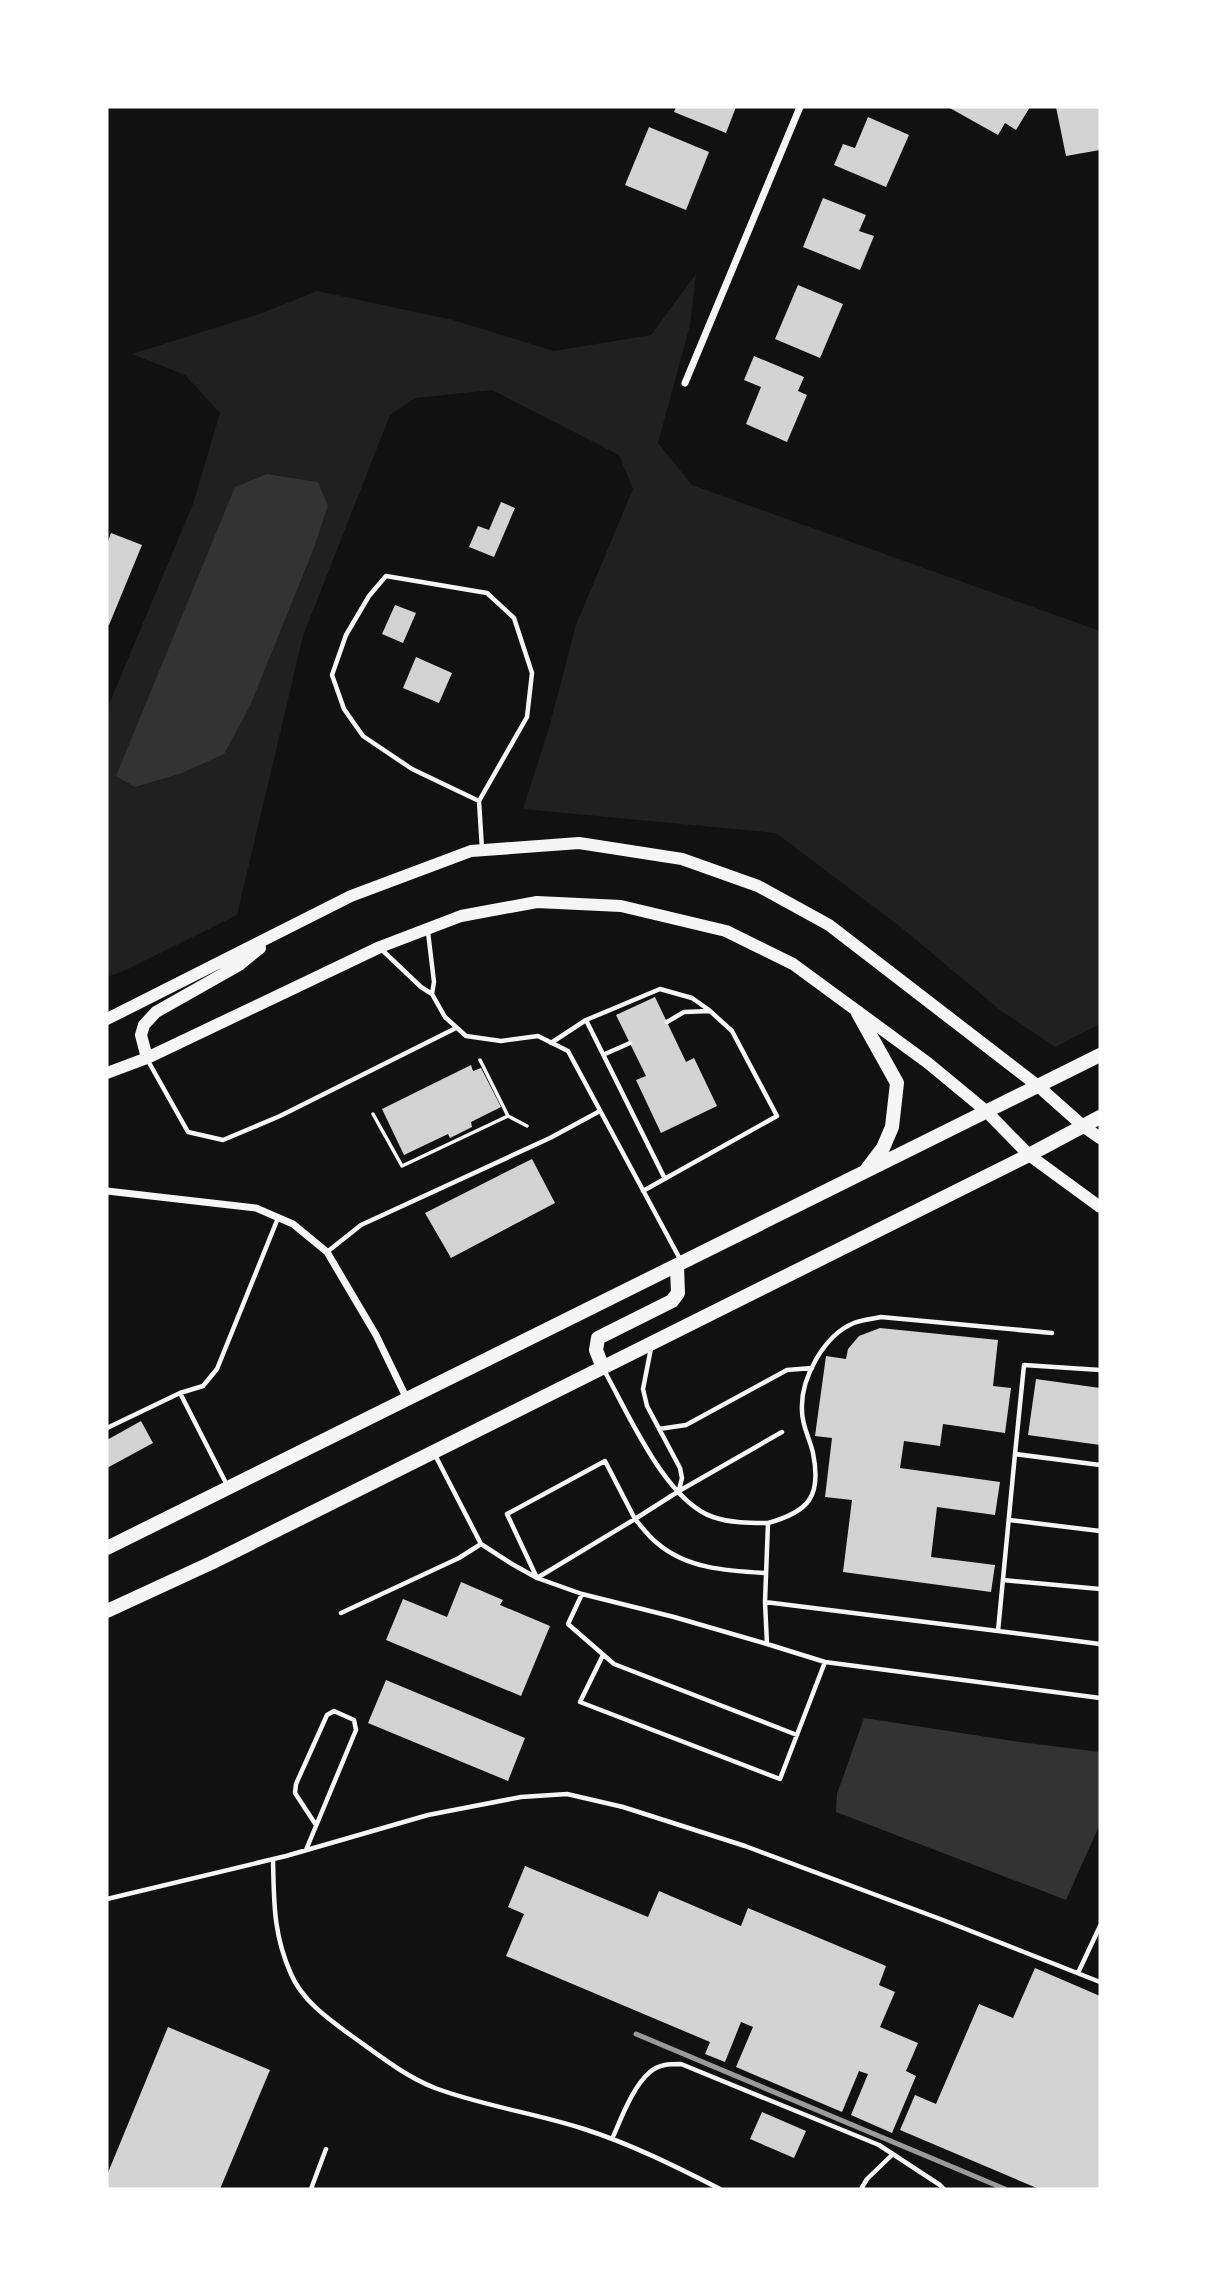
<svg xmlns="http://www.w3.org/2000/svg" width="1207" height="2296" viewBox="0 0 1207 2296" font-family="Helvetica,sans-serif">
  <rect width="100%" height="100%" fill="#111"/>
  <!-- green -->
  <path fill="#202020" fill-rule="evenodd" d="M696 274 690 325 658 443 692 485 1100 631V1024L1055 1047 1000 1010 902 928 776 833 523 809 549 728 576 625 633 489 619 455 492 390 415 398 390 415 303 636 237 915 126 970 107 977V709L193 504 220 413 185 375 132 354 262 313 317 291 453 320 554 351 651 335ZM268 474 318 482 328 507 314 548 251 704Z"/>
  <!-- water -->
  <path fill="#333" d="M267 474 318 482 328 506 314 548 251 704 224 754 182 773 135 787 116 776 235 487Z
    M864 1718 1020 1742 1100 1752V1824L1066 1900 836 1812 837 1794Z"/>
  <!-- building -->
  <path fill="#d3d3d3" d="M676 107H736L726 133 674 112Z
    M948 107H1030L1016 130 1005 123 998 135Z
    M1056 107H1100V150L1066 156Z
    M868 117 909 135 886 187 834 165 843 144 855 148Z
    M649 127 709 152 686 210 625 185Z
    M823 198 866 215 859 231 874 236 860 270 803 247Z
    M798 285 843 304 820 358 775 339Z
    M754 356 804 377 798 391 807 395 787 442 746 424 761 387 744 380Z
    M501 502 515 508 494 557 469 547 478 526 489 530Z
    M111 533 142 545 109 625 107 624V544Z
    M395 605 416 613 403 643 382 634Z
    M416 657 452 673 439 703 403 688Z
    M655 997 686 1062 694 1058 717 1106 661 1133 636 1080 646 1076 616 1015Z
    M471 1065 473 1071 481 1068 501 1107 471 1122 472 1127 450 1138 448 1134 404 1155 382 1109Z
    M532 1159 555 1203 451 1258 425 1213Z
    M880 1328 998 1340 993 1386 1011 1388 1005 1433 943 1424 940 1446 904 1441 900 1468 1000 1482 995 1515 937 1507 931 1557 995 1565 991 1592 843 1572 852 1500 825 1497 832 1438 815 1436 826 1356 846 1359 848 1349 859 1336Z
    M1036 1379 1100 1388V1445L1028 1435Z
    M141 1421 153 1443 107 1468V1440Z
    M461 1582 503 1600 500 1605 550 1626 521 1696 386 1640 403 1599 447 1617Z
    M386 1680 525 1738 508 1781 368 1723Z
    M525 1866 648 1917 659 1891 741 1926 748 1908 886 1966 879 1985 895 1992 880 2027 918 2043 906 2071 916 2076 892 2133 851 2115 868 2074 859 2071 842 2112 736 2067 753 2027 741 2022 725 2062 705 2054 710 2042 506 1956 524 1914 508 1907Z
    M1035 1968 1100 1996V2189H1039L900 2130 915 2095 936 2104 979 2004 1013 2018Z
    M168 2027 270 2070 220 2189H107V2175Z
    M762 2112 806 2131 794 2158 750 2139Z"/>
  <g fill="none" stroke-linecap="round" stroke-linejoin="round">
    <!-- path -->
    <path stroke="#f5f5f5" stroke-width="3.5" d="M480 1060 508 1116
      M373 1114 402 1166 508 1116 527 1126"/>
    <!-- service -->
    <path stroke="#f5f5f5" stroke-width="4.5" d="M479 801 412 769 363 736 344 709 332 675 346 635 369 596 386 576 487 593 514 618 532 673 527 717 479 801 482 849
      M428 932 434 982 432 994
      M380 948 421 987 432 994 445 1017 466 1036 501 1041 538 1036 568 1051 680 1259
      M586 1020 665 1179
      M551 1043 586 1020 660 989 692 998 709 1010
      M605 1054 630 1043
      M147 1059 188 1132 223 1140 280 1116 456 1028
      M643 1191 777 1116 732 1031 710 1011 684 1012 667 1022
      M327 1252 361 1225 550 1138 600 1111
      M651 1348 643 1389 647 1406 680 1468 682 1478 679 1490
      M605 1372C629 1415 666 1501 713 1517 730 1523 750 1523 768 1523L765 1602 767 1644 825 1662 1100 1698
      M180 1393 228 1487
      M107 1428 180 1393 203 1386 217 1369 278 1218
      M659 1429 686 1425 787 1370 812 1368
      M434 1453 481 1544 512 1564 537 1578 582 1594 674 1617 767 1644
      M1015 1454 1024 1365 1100 1370
      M1009 1520 1100 1531
      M768 1523C808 1512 822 1497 813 1453 810 1439 802 1426 802 1411 800 1379 824 1335 854 1323 862 1320 872 1319 881 1317L1052 1333
      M766 1573C728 1571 687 1569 657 1543 649 1537 642 1527 635 1519L537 1578 507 1514 605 1461 635 1519 679 1491 782 1432
      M1003 1580 1100 1589
      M582 1594 568 1624 614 1664 797 1735
      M765 1602 998 1631 1015 1454 1100 1465
      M341 1613 459 1558 481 1544
      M998 1631 1100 1644
      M603 1655 580 1702 780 1779 825 1662
      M306 1850 356 1730 354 1720 334 1711 327 1715 296 1784 295 1793 316 1825
      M273 1859C274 1901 273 1934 291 1974 302 2000 327 2018 349 2034 376 2053 404 2076 435 2088 483 2106 535 2113 584 2129 631 2144 677 2167 720 2189
      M107 1899 286 1856 428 1815 521 1797 567 1794 623 1807 745 1846 943 1920 1100 1982
      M1078 1973 1100 1926
      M612 2139C621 2119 633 2086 650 2072 659 2064 670 2064 681 2064L879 2145 940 2185 944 2189
      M311 2189 326 2149
      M861 2189 867 2179 893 2154"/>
    <!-- minor -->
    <path stroke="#f5f5f5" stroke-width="7" d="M685 383 800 107
      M107 1191 256 1208 293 1224 327 1252 376 1335 407 1399"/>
    <!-- secondary -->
    <path stroke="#f5f5f5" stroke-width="12" d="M107 1019 351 896 471 851 579 843 682 859 758 886 829 925 1038 1086 1083 1126 1100 1138
      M147 1058 141 1035 144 1025 156 1012 239 965 260 948
      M107 1073 147 1058 380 947 461 916 537 902 621 906 726 931 793 964 928 1063 986 1111 1029 1155 1100 1207"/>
    <!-- primary -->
    <path stroke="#f5f5f5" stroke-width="14" d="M858 1013 897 1083 892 1127 883 1148 867 1169
      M603 1368 596 1350 598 1338 672 1301 678 1293 677 1266
      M107 1548 1100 1055
      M107 1611 211 1563 1029 1155 1100 1117"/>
    <!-- rail -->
    <path stroke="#9a9a9a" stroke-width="5" d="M636 2034 1005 2189"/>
  </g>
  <!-- border -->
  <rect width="1207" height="2296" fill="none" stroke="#ffffff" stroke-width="217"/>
</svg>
